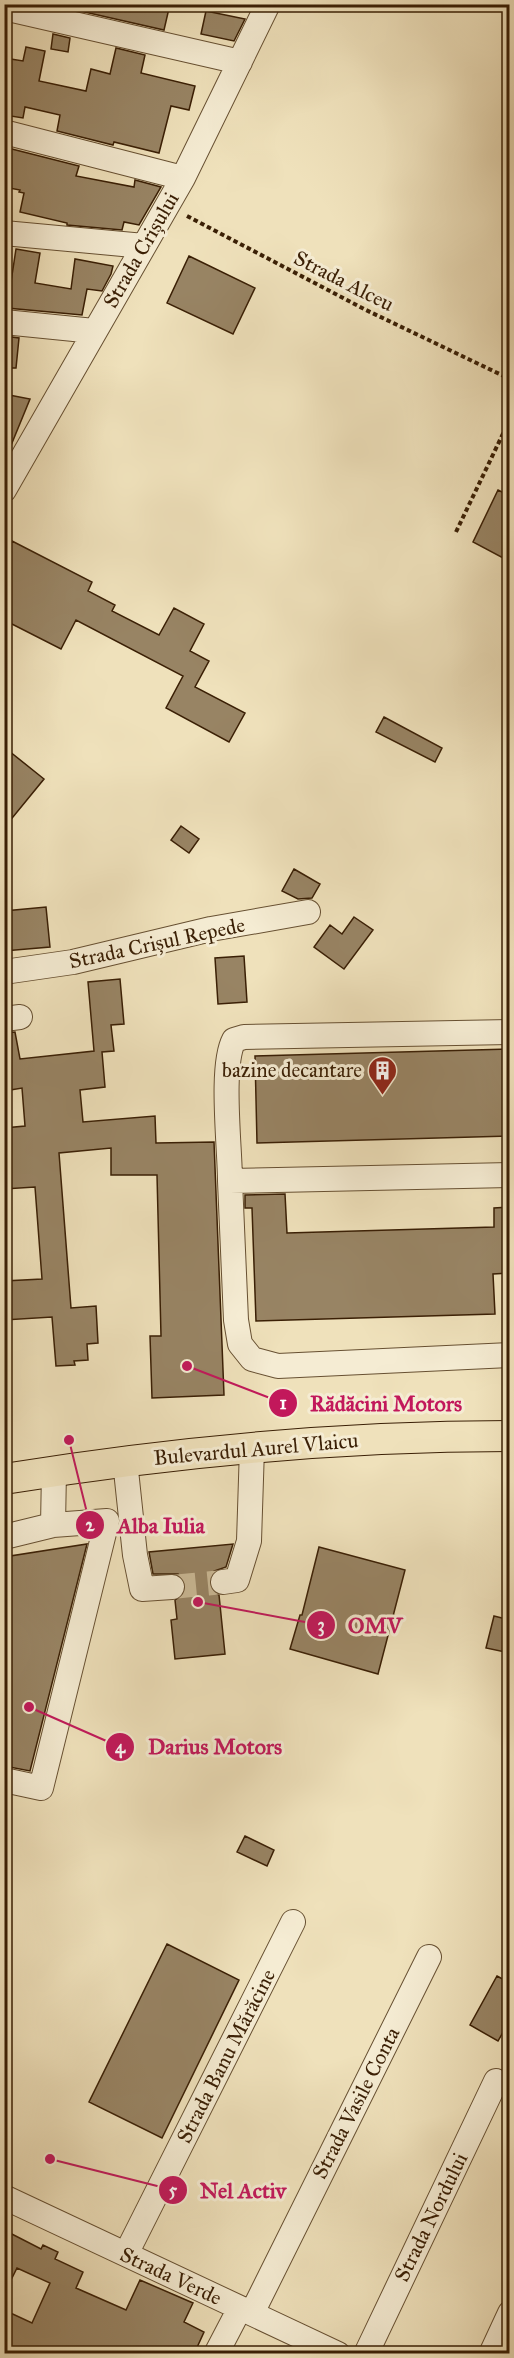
<svg xmlns="http://www.w3.org/2000/svg" width="514" height="2358" viewBox="0 0 514 2358" font-family="'IM FELL Great Primer',serif">
  <rect width="100%" height="100%" fill="#efe1bb"/>
  <filter id="stains"><feTurbulence type="fractalNoise" baseFrequency=".00333" numOctaves="4"/><feColorMatrix values="0 0 0 0 .2 0 0 0 0 .09 0 0 0 0 .02 0 0 0 .5 -.17"/></filter>
  <radialGradient id="worn" r=".72"><stop offset=".6" stop-color="#630" stop-opacity="0"/><stop offset="1" stop-color="#630" stop-opacity=".3"/></radialGradient>
  <!-- building -->
  <path fill="#988464" stroke="#3a1f05" stroke-width="1.5" d="M68 4H170L164 30 67 8Z
    M206 11 245 19 234 41 201 34Z
    M53 34 70 38 68 52 51 49Z
    M26 47 45 51 39 81 86 91 91 69 110 74 116 48 145 55 141 73 195 86 189 110 171 106 159 153 114 142 113 145 57 131 60 115 25 107 23 118 4 115 9 88H4V58L23 61Z
    M4 147 79 166 76 176 134 187 135 180 161 187 139 225 124 222 122 230 67 225V223L20 212 24 193 19 192 20 190 4 187Z
    M16 249 40 253 35 283 71 289 75 259 113 266 111 274 102 291 87 289 82 315 7 308Z
    M189 256 255 288 233 334 167 303Z
    M4 336 19 338 16 368H4Z
    M4 394 30 399 5 460H4Z
    M498 490 510 496V550L505 559 473 542Z
    M12 541 92 582 88 591 115 605 112 611 159 635 174 608 204 624 190 651 209 661 195 687 245 713 229 742 166 708 183 676 76 620 61 649 4 620V555Z
    M384 717 442 748 435 762 376 732Z
    M4 747 44 779 4 828Z
    M181 826 199 839 189 853 171 840Z
    M294 869 320 884 312 898 298 899 282 891Z
    M46 907 50 947 4 951V911Z
    M354 917 373 930 344 969 314 947 330 925 342 934Z
    M244 956 247 1002 218 1004 215 958Z
    M120 979 124 1024 111 1025 114 1051 102 1052 105 1087 80 1090 83 1122 155 1116 156 1143 214 1142 224 1395 152 1398 150 1336H161L157 1175H111V1148L59 1153 71 1308 96 1306 98 1343 87 1344 88 1360 74 1361 75 1365 56 1366 52 1317 4 1320V1281L42 1279 35 1187 4 1189V1128L25 1126 22 1088 4 1091V1033L15 1032 20 1059 94 1051 88 982Z
    M510 1049V1136L257 1143 255 1056Z
    M285 1194 287 1233 494 1227V1208L510 1207V1273L493 1274 495 1314 256 1321 252 1208H245V1195Z
    M87 1544 30 1771 4 1766V1557Z
    M233 1544 226 1567 214 1571 209 1583 212 1591 219 1595 225 1654 175 1659 171 1620 177 1619 175 1600 184 1594 186 1585 183 1579 178 1574H153L149 1552Z
    M319 1547 405 1570 378 1674 290 1649 300 1615H302Z
    M494 1616 510 1620V1653L486 1648Z
    M245 1836 274 1850 267 1866 237 1852Z
    M167 1944 239 1980 162 2138 89 2102Z
    M497 1976 510 1983V2020L498 2041 470 2025Z
    M4 2230 41 2249 43 2245 58 2252 55 2259 83 2272 76 2288 126 2310 140 2280 193 2303 184 2322 204 2332 194 2354H14L4 2349V2310L32 2323 50 2283 17 2268 4 2294Z"/>
  <g fill="none" stroke-linecap="round" stroke-linejoin="round">
    <!-- minor-tunnel -->
    <path stroke="#cbba97" stroke-width="24" stroke-dasharray="24 12" stroke-linecap="butt" d="M172 1587 223 1582"/>
    <defs>
      <path id="minor" d="M4 8 240 62
        M4 132 183 178
        M4 233 144 246
        M4 322 94 331
        M4 490 183 178 268 4
        M4 972 73 962 211 929 308 912
        M4 1019 20 1017
        M510 1032 244 1037 234 1040C220 1066 230 1148 230 1181L510 1175
        M230 1181 236 1320 240 1344 252 1359 278 1366 510 1355
        M125 1461 135 1555 142 1589 172 1587
        M4 1537 53 1525 54 1471
        M223 1582 237 1580 249 1541 252 1448
        M4 1780 41 1788 107 1521 53 1525
        M4 2197 338 2354
        M126 2254 293 1922
        M252 2313 429 1957
        M216 2354 240 2308
        M366 2354 496 2081
        M491 2354 510 2313"/>
      <path id="major" d="M4 1479C172 1452 340 1436 510 1436"/>
    </defs>
    <!-- minor casing -->
    <use href="#minor" stroke="#675032" stroke-width="26"/>
    <!-- major casing -->
    <use href="#major" stroke="#3a1f05" stroke-width="32"/>
    <!-- path -->
    <path stroke="#3a1f05" stroke-width="4" stroke-dasharray="4.5 3" stroke-linecap="butt" d="M187 216 366 310 510 379
      M456 532 510 419"/>
    <!-- minor -->
    <use href="#minor" stroke="#f5ecd3" stroke-width="24"/>
    <!-- major -->
    <use href="#major" stroke="#efe1bb" stroke-width="30"/>
  </g>
  <!-- icons -->
  <defs>
    <symbol id="building-pin" viewBox="-11 -11 22 30"><path d="M0 17L-7.5 6A9.5 9.5 0 1 1 7.5 6Z" fill="#8f2418" stroke="#f5ecd3"/><path d="M-4-6H4V6H1V3H-1V6H-4ZM-2.5-4.3h1.7v1.8h-1.7ZM.8-4.3h1.7v1.8H.8ZM-2.5-1h1.7V.8h-1.7ZM.8-1h1.7V.8H.8Z" fill="#fff"/></symbol>
  </defs>
  <g fill-rule="evenodd">
    <use href="#building-pin" x="366" y="1054" width="33" height="45"/>
  </g>
  <g text-anchor="middle" dominant-baseline="central" stroke-width="6" stroke-linejoin="round" paint-order="stroke">
    <!-- street labels -->
    <g font-size="21" fill="#3a1f05" stroke="#f5ecd3">
      <text transform="translate(141 250) rotate(-60)">Strada Crișului</text>
      <text transform="translate(344 281) rotate(27)">Strada Alceu</text>
      <text transform="translate(157 943) rotate(-12)">Strada Crișul Repede</text>
      <text transform="translate(256 1449) rotate(-5)">Bulevardul Aurel Vlaicu</text>
      <text transform="translate(226 2056) rotate(-63)">Strada Banu Mărăcine</text>
      <text transform="translate(356 2103) rotate(-63)">Strada Vasile Conta</text>
      <text transform="translate(431 2217) rotate(-64)">Strada Nordului</text>
      <text transform="translate(171 2276) rotate(25)">Strada Verde</text>
    </g>
    <!-- poi labels -->
    <g font-size="21" fill="#3a1f05" stroke="#f5ecd3" text-anchor="end">
      <text x="362" y="1070">bazine decantare</text>
    </g>
  </g>
  <!-- callouts -->
  <path fill="none" stroke="#c2185b" stroke-width="2" d="M187 1366L283 1403M69 1440L90 1525M198 1602L321 1625M29 1707L120 1747M50 2159L173 2190"/>
  <g fill="#c2185b" stroke="#f5ecd3" stroke-width="2">
    <circle cx="187" cy="1366" r="6"/>
    <circle cx="69" cy="1440" r="6"/>
    <circle cx="198" cy="1602" r="6"/>
    <circle cx="29" cy="1707" r="6"/>
    <circle cx="50" cy="2159" r="6"/>
    <circle cx="283" cy="1403" r="15"/>
    <circle cx="90" cy="1525" r="15"/>
    <circle cx="321" cy="1625" r="15"/>
    <circle cx="120" cy="1747" r="15"/>
    <circle cx="173" cy="2190" r="15"/>
  </g>
  <g font-size="18" text-anchor="middle" font-weight="bold" fill="#fff">
    <text x="283" y="1409">1</text>
    <text x="90" y="1531">2</text>
    <text x="321" y="1631">3</text>
    <text x="120" y="1753">4</text>
    <text x="173" y="2196">5</text>
  </g>
  <g font-size="22" text-anchor="middle" font-weight="bold" fill="#c2185b" stroke="#f5ecd3" stroke-width="6" stroke-linejoin="round" paint-order="stroke">
    <text x="386" y="1411">Rădăcini Motors</text>
    <text x="161" y="1533">Alba Iulia</text>
    <text x="375" y="1633">OMV</text>
    <text x="215" y="1754">Darius Motors</text>
    <text x="243" y="2198">Nel Activ</text>
  </g>
  <!-- margin -->
  <rect width="514" height="2358" fill="none" stroke="#efe1bb" stroke-width="24"/>
  <rect x="6" y="6" width="502" height="2346" fill="none" stroke="#3a1f05" stroke-width="3"/>
  <rect x="12" y="12" width="490" height="2334" fill="none" stroke="#3a1f05" stroke-width="1.5"/>
  <rect width="100%" height="100%" filter="url(#stains)"/>
  <rect width="100%" height="100%" fill="url(#worn)"/>
</svg>
